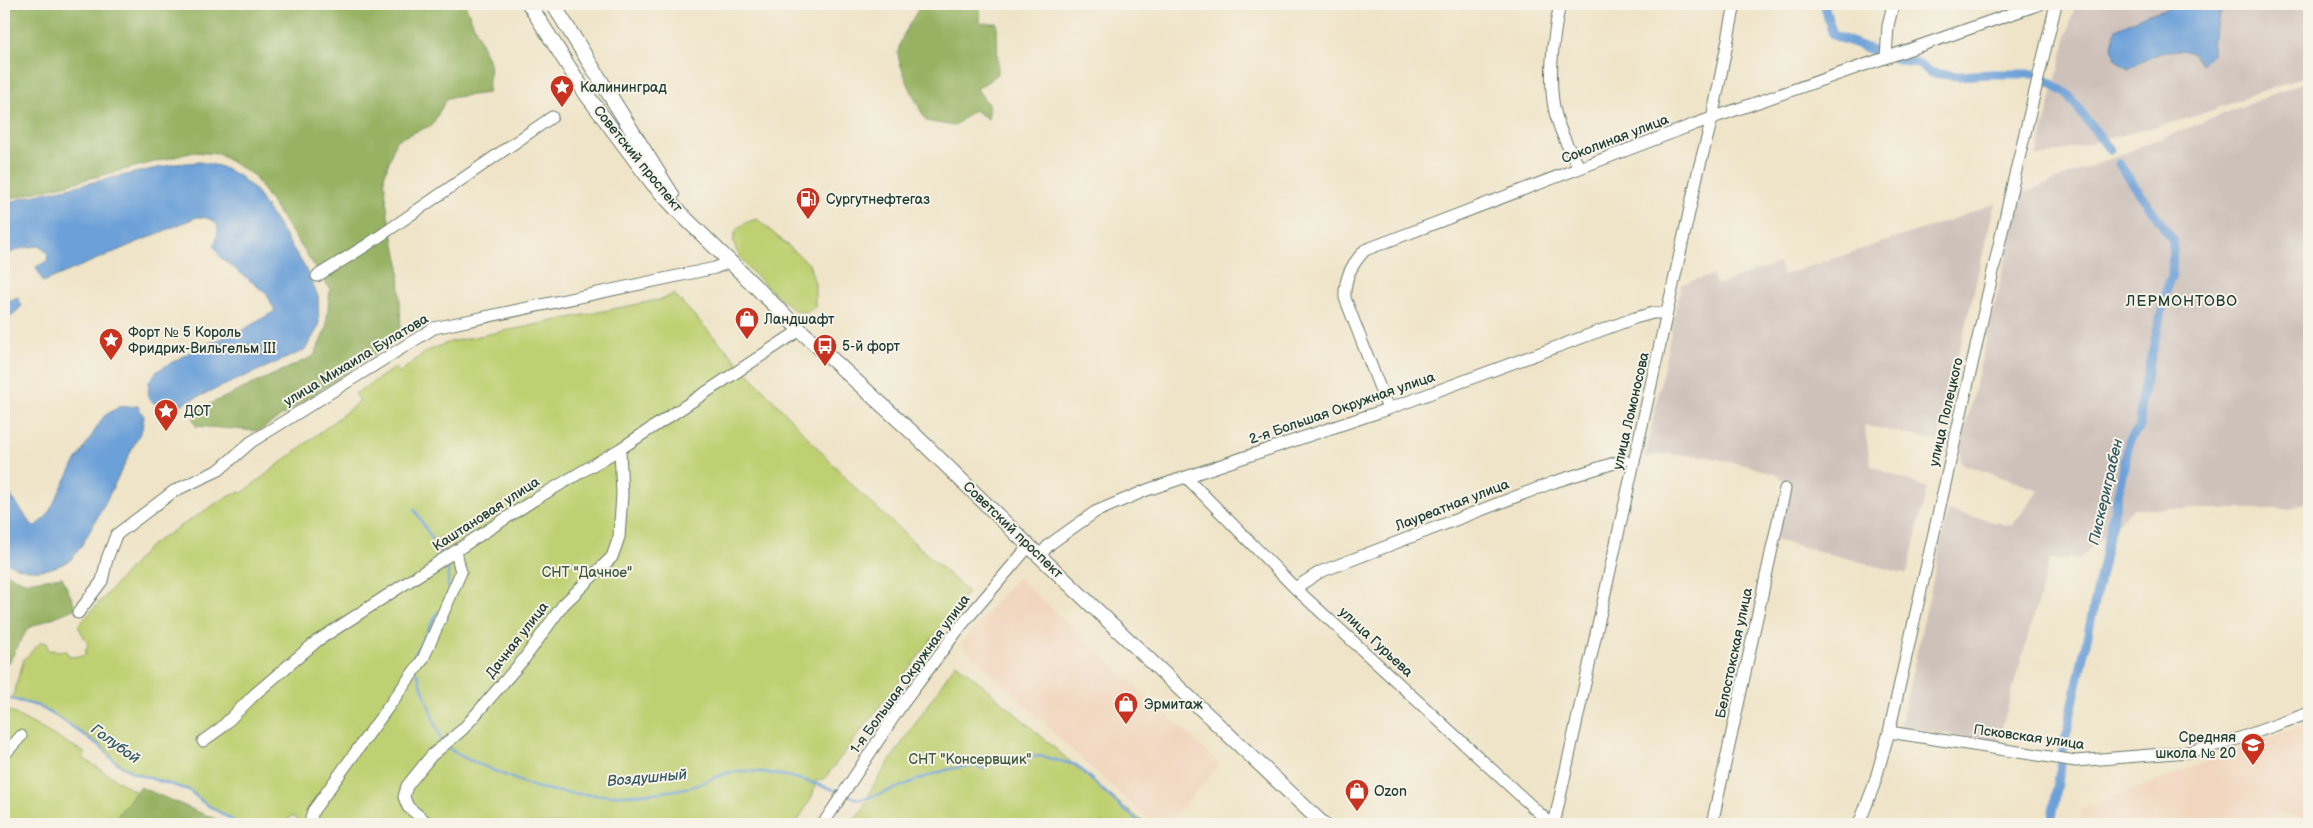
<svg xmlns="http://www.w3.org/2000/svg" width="2313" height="828" viewBox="0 0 2313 828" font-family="'Balsamiq Sans',sans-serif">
  <rect width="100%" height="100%" fill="#f7f3e8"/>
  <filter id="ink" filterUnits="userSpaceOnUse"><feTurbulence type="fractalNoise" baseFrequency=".02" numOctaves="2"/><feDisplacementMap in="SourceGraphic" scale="10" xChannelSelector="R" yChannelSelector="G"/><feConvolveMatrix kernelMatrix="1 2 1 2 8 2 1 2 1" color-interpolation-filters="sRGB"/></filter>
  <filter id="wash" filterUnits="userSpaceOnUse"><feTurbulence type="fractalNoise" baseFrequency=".0096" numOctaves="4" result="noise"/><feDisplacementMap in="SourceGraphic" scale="20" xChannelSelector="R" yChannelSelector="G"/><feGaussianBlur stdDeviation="1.12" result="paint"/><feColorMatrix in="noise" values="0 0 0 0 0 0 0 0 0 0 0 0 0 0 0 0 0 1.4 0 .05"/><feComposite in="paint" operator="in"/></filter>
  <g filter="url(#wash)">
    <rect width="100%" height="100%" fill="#efe4c8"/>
    <!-- built -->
    <path fill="#f1d5bd" d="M1017 577 1220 764 1168 824H1154L1075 753 961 644Z
      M2309 723V818L2285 814 2234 819 2220 824H2079L2082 809Z"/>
    <!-- industrial -->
    <path fill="#cec1ba" d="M2075 4H2309V75L2190 118 2036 157Z
      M2309 80V500L2291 509H2133L2079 559H2050L1998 741 1900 728 1948 511 2012 526 2039 490 1960 463 1961 446 2021 194Z
      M1995 203 1938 441 1864 425 1871 466 1927 488 1907 574 1776 540 1788 486 1779 476 1749 466 1704 456 1662 454 1645 458 1681 284 1712 275 1717 285 1779 263 1783 275 1951 220Z"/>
    <!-- green -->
    <path fill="#bfd072" stroke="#6f8653" d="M757 219 809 264 815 284V307L807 312 795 311C774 291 695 235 757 219Z
      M674 294 859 492 968 592 824 779 816 781 812 797 796 824H302L293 816 289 818 288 824H239L204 803 189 790 133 773 113 760 103 748 64 721 38 706 12 699 24 659 41 642 47 643 48 650 66 651 70 657 84 656 88 644 78 626 151 545 223 499 239 492 242 493 360 401 355 394 396 367 399 373 427 351 450 342 663 299Z
      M956 663C1020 715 1080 774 1146 824H850L862 811 873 786Z
      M4 708 84 752V759L136 792 111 824H4Z"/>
    <!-- forest -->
    <path fill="#97b264" stroke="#5b784c" d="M19 4H465L490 64 488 93 447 98 432 125 396 140 384 177 388 216 399 263 401 336 259 431 196 426 193 419 197 410 314 356 326 329 330 289 253 175 218 154 194 152 4 200V12Z
      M921 4H980V23H997L998 74 977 89 990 107 988 119 974 110 954 126 926 121C919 107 898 66 898 53 900 35 914 19 921 4Z
      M4 572 24 582 62 577 76 608 28 628 9 662 4 664Z
      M140 787 227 824H111Z"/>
    <!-- water -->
    <path fill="#6ca0d8" stroke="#466e86" d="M2182 4H2216L2223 7 2213 35 2212 54 2201 64C2198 61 2196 57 2193 54 2175 42 2144 60 2128 69L2115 59 2112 46 2116 29 2146 15Z
      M200 162 219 166 238 175 255 190 303 264 318 296 319 326 305 350 175 407 160 408 148 398 149 382 157 371 199 347 241 331 275 311 267 294 220 257 214 245C222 226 219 218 197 217L43 282 36 267 47 261 48 254 41 246C27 247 11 248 4 261V205L22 198 175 164Z
      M18 297 22 306 10 317 4 330V302Z
      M138 406 144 417 142 429C131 450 83 553 69 561 47 573 23 574 4 560V487L34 527 47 516 70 471 104 416 119 407Z"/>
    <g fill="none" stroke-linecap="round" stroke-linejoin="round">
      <!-- stream -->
      <path stroke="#6ca0d8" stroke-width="2.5" d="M414 509 442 555
        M446 562 448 567V589
        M415 663 414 655 438 612
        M417 673 442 743
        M4 697 38 706 64 721 103 748 113 760 133 773 189 790 204 803 239 824
        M446 746C459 757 474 762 490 769 505 775 522 783 539 788 581 798 644 797 686 788 704 785 722 771 740 771 773 770 809 781 840 792
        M847 795C851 796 855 798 858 799 864 800 872 796 877 795 902 788 961 757 984 769L990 764 1040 756 1076 765 1122 808 1142 824"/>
      <!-- canal -->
      <path stroke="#6ca0d8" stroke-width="9" d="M1824 4 1833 35 1883 54
        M1894 58 1916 63 1932 73 1958 76 1990 74H2034
        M2046 80 2067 94 2110 150
        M2062 755 2130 438 2140 427 2141 400 2168 284 2172 276 2173 240 2119 164
        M2051 824 2061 765"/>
    </g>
  </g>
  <g filter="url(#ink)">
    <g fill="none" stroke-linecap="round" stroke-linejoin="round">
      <defs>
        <path id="minor" d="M1560 4C1553 36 1547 84 1556 116 1561 134 1570 152 1580 168
          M1886 57 1888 26 1893 4
          M317 276 367 245 552 117
          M1388 409 1345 298C1344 278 1352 264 1365 250L1695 124 2040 4
          M1186 477 1295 588 1551 824
          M1039 556 1050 544 1095 512 1147 490 1388 409 1635 318 1653 313H1667
          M1295 588 1320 572 1554 482 1624 460
          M78 613 102 581 107 559 116 535 174 491 219 470 251 442 434 328 715 268 729 262
          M1889 732 2076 761 2188 752 2229 742 2309 713
          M203 741 221 728 255 694 317 641 534 500 620 449 800 330
          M4 755 21 736
          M314 824 311 818 313 811 423 659 461 572 456 552
          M429 824 408 807 404 797 407 786 431 756 463 729 524 659 563 605 612 557 619 537 622 495 620 449
          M823 824 901 706 960 627 1029 546
          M1554 824 1698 172 1712 119 1735 4
          M1712 824 1785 489
          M1859 824 1874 785 1889 732 2013 183 2056 4"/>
        <path id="major" d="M529 4 586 94 653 184 678 211 800 330 915 435 1029 546 1323 824
          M553 4 672 195"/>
      </defs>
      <!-- minor casing -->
      <use href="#minor" stroke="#687768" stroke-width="13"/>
      <!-- major casing -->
      <use href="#major" stroke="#687768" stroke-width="16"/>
      <!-- minor -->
      <use href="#minor" stroke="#fff" stroke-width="11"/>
      <!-- major -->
      <use href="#major" stroke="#fff" stroke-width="14"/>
    </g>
  </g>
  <!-- icons -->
  <defs>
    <symbol id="sight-pin" viewBox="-11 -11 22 30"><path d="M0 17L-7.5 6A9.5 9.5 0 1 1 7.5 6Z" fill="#c8321e" stroke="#f7f3e8"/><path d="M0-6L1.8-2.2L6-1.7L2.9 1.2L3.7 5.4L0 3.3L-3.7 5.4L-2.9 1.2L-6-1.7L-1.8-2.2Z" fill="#fff"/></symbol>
    <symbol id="fuel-pin" viewBox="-11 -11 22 30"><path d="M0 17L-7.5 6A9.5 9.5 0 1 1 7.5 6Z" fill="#c8321e" stroke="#f7f3e8"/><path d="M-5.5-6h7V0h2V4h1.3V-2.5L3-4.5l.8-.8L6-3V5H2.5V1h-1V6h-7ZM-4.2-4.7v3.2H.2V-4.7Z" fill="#fff"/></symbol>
    <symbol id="shop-pin" viewBox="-11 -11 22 30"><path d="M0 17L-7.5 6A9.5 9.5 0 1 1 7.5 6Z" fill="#c8321e" stroke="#f7f3e8"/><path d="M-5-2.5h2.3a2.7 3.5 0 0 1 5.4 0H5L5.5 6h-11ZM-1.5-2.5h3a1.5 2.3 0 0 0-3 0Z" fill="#fff"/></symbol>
    <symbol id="bus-pin" viewBox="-11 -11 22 30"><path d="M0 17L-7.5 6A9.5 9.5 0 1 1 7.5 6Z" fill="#c8321e" stroke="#f7f3e8"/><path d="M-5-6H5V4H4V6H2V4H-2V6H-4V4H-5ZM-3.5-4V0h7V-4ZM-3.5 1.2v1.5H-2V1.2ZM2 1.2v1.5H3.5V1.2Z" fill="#fff"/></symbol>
    <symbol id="school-pin" viewBox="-11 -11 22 30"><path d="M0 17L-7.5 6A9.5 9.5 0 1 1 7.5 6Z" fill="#c8321e" stroke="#f7f3e8"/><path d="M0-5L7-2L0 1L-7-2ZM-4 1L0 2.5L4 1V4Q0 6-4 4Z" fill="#fff"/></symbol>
  </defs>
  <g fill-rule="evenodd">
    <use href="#sight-pin" x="548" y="73" width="28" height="38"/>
    <use href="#fuel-pin" x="794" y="185" width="28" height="38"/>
    <use href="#shop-pin" x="733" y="305" width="28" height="38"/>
    <use href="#sight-pin" x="97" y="326" width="28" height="38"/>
    <use href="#bus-pin" x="811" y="332" width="28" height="38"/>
    <use href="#sight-pin" x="152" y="397" width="28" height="38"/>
    <use href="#shop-pin" x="1112" y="690" width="28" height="38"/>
    <use href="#school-pin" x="2239" y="731" width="28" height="38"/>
    <use href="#shop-pin" x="1343" y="777" width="28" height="38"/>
  </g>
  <g text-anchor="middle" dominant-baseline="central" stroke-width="4" stroke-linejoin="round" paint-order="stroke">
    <!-- poi labels -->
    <g font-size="14" fill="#1f3d34" stroke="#f7f3e8" text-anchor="start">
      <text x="580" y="87">Калининград</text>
      <text x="826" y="199">Сургутнефтегаз</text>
      <text x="764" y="319">Ландшафт</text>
      <text x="128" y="332">Форт № 5 Король<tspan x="128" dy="16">Фридрих-Вильгельм III</tspan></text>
      <text x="842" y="346">5-й форт</text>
      <text x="184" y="411">ДОТ</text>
      <text x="1144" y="704">Эрмитаж</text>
      <text x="2236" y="737" text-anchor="end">Средняя<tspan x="2236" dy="16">школа № 20</tspan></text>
      <text x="1374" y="791">Ozon</text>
    </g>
    <!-- street labels -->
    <g font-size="14" fill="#1f3d34" stroke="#f7f3e8">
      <text transform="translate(1615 139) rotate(-21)">Соколиная улица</text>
      <text transform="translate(638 159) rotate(51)">Советский проспект</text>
      <text transform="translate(356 360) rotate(-31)">улица Михаила Булатова</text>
      <text transform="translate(1342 408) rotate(-19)">2-я Большая Окружная улица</text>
      <text transform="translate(1631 411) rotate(-77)">улица Ломоносова</text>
      <text transform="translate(1946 412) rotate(-77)">улица Полецкого</text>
      <text transform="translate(1452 505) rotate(-21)">Лауреатная улица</text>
      <text transform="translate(486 514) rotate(-33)">Каштановая улица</text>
      <text transform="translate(1013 530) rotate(44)">Советский проспект</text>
      <text transform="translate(517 640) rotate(-52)">Дачная улица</text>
      <text transform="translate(1376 642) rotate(43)">улица Гурьева</text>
      <text transform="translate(1734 653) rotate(-78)">Белостокская улица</text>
      <text transform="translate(910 674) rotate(-54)">1-я Большая Окружная улица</text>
      <text transform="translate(2029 737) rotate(8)">Псковская улица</text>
    </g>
    <!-- park labels -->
    <g font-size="14" fill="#3f5a40" stroke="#f7f3e8">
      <text x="587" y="572">СНТ "Дачное"</text>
      <text x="970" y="759">СНТ "Консервщик"</text>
    </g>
    <!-- neighbourhood labels -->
    <g font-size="15" letter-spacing="1" fill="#1f3d34" stroke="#f7f3e8">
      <text x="2182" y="301">ЛЕРМОНТОВО</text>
    </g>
    <!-- water labels -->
    <g font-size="15" font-style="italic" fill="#365b65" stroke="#f7f3e8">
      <text transform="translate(2106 492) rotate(-77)">Пискериграбен</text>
      <text transform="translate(115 744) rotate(36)">Голубой</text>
      <text transform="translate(647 778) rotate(-5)">Воздушный</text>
    </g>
  </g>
  <!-- margin -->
  <rect width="2313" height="828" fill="none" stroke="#f7f3e8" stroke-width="20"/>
</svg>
